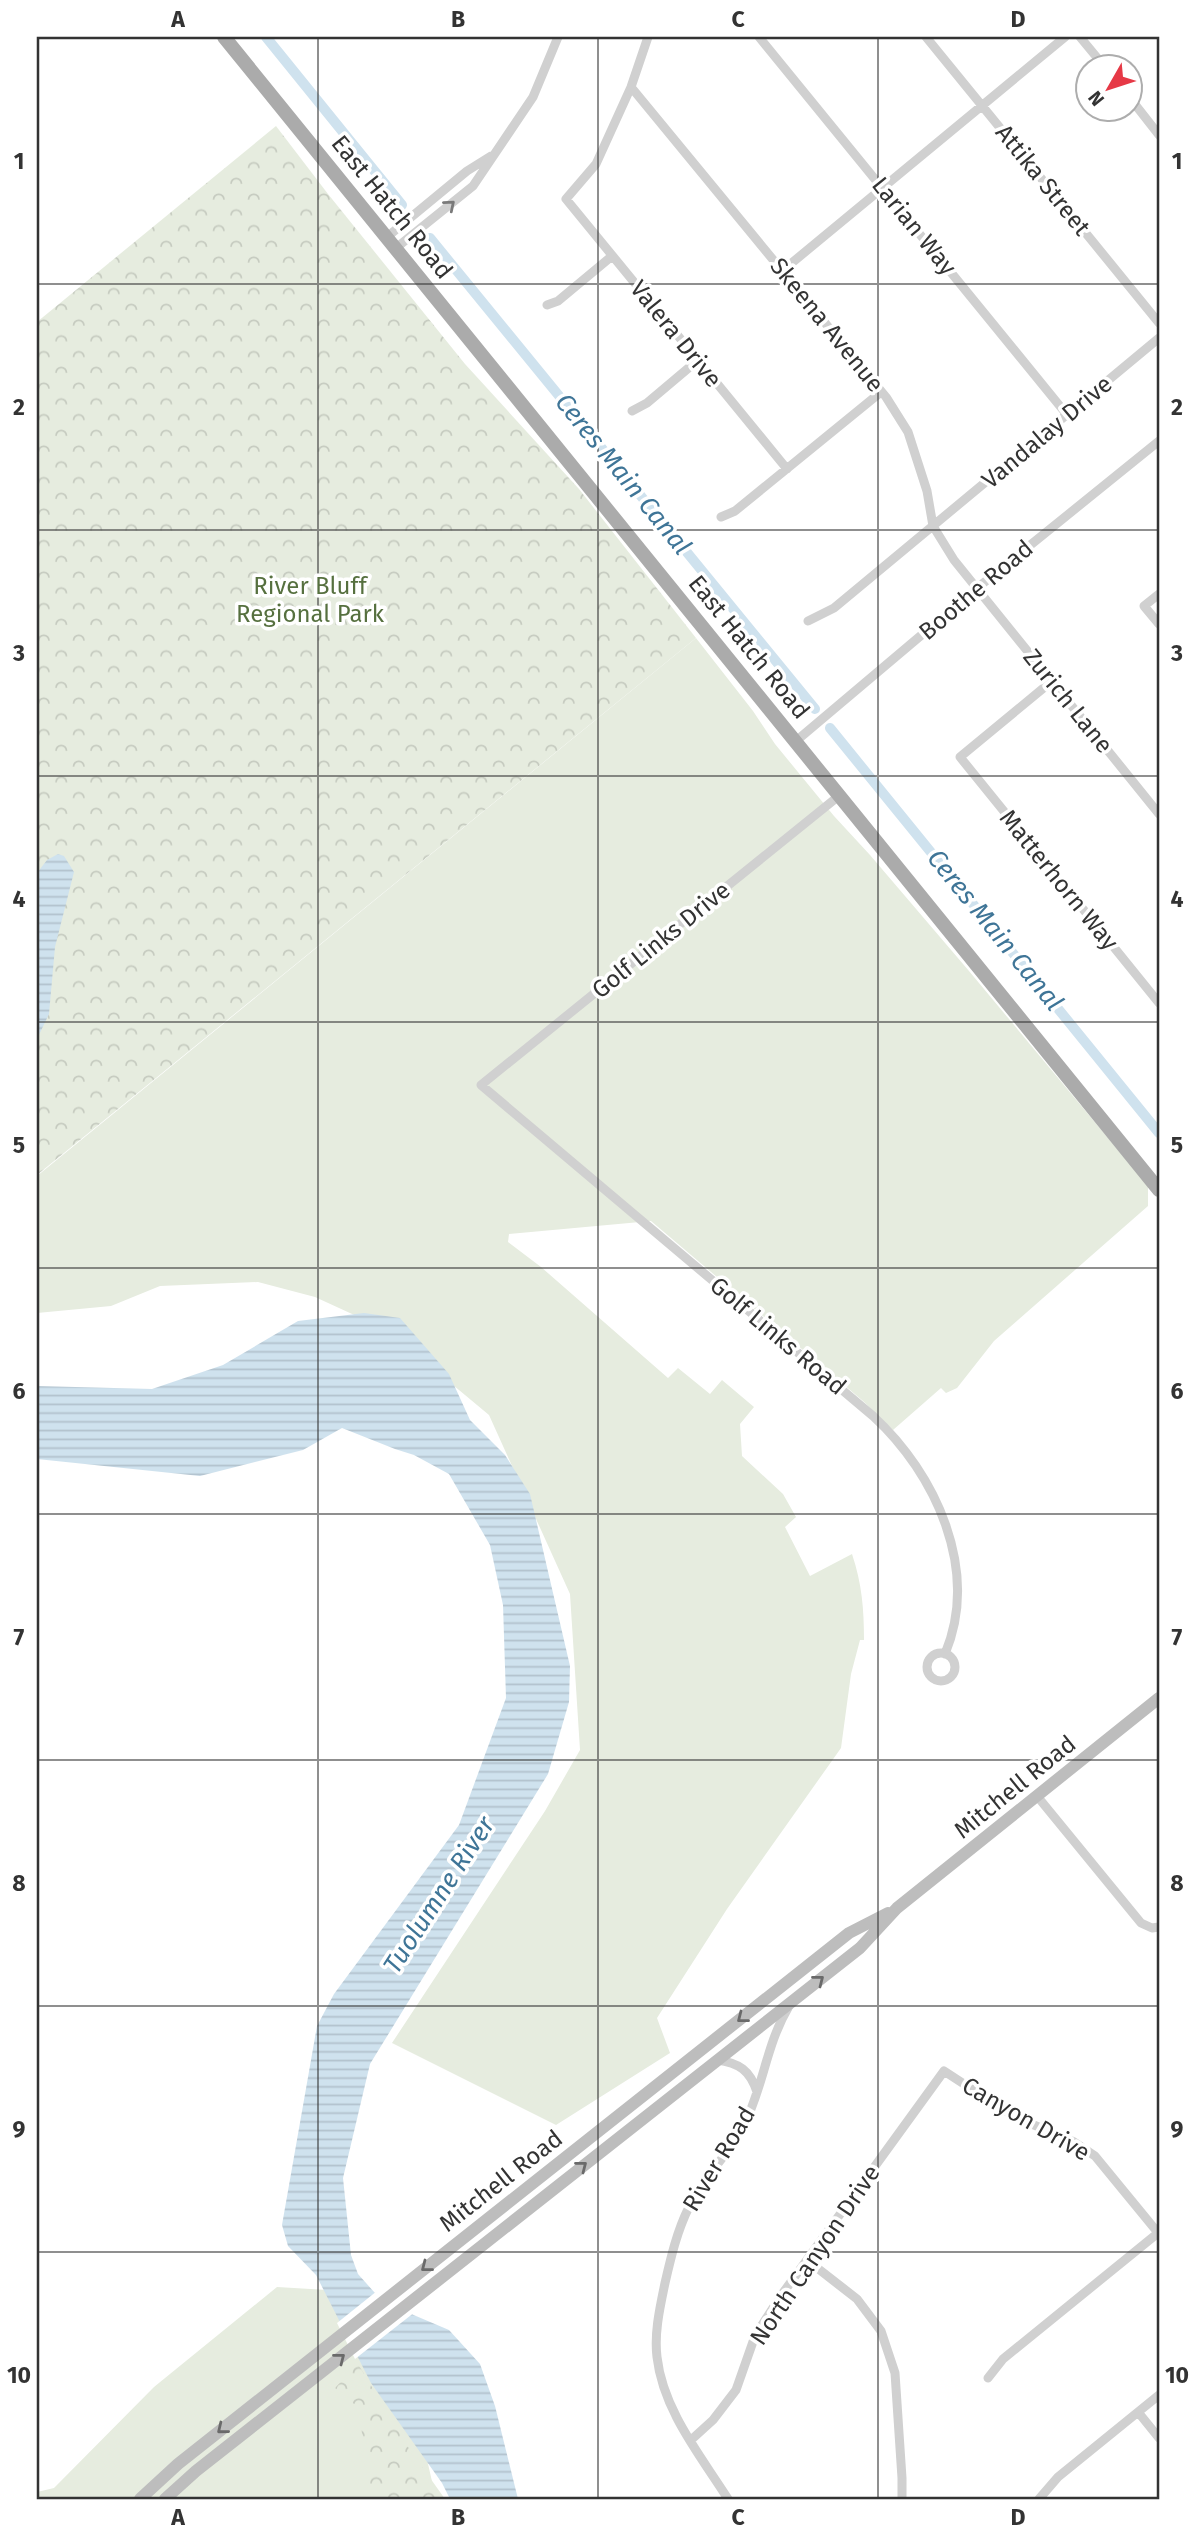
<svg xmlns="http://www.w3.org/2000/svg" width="1196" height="2536" viewBox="0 0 1196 2536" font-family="'Fira Sans',sans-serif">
  <defs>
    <pattern id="forest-crowns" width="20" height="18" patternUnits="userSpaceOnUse" patternTransform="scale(1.75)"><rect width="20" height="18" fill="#e6ecdf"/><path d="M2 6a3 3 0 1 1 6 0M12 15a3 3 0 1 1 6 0" fill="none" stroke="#c6cbc0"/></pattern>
    <pattern id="water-rules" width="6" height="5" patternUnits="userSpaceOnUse" patternTransform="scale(1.75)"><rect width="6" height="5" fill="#cfe2ee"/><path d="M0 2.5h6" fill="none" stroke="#b2c2cd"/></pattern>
  </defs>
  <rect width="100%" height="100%" fill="#fff"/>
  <!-- grass -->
  <path fill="#e6ecdf" d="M696 638 753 711 775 744 834 816 870 855 969 971 1148 1186V1206L994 1341 957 1388 946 1393 941 1388 893 1430 863 1401 651 1221 509 1234 508 1242 541 1267 668 1378 678 1368 710 1394 722 1380 754 1407 740 1424 742 1456 783 1494 796 1517 785 1527 810 1576 852 1554C862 1584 864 1609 864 1640H860L851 1674 841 1748 727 1909 657 2018 670 2053 556 2125 392 2043 545 1811 580 1750 570 1594 489 1415 387 1330 315 1297 258 1282 160 1286 111 1306 37 1313V1176Z
    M277 2287 378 2293 413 2398 436 2499H37V2492L54 2488 154 2387Z"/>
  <!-- forest -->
  <path fill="url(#forest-crowns)" d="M276 126 328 194 465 364 579 489 696 638 37 1175V322Z
    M358 2364 408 2447 445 2499H369L359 2406 348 2401 335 2388Z"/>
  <!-- water -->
  <path fill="url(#water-rules)" d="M58 854 64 856 74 872 55 947 49 1014 37 1039V873L47 860Z
    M364 1313 400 1318 449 1374 470 1420 505 1455 530 1494 570 1666 569 1702 548 1774 370 2064 343 2178 351 2255 358 2274 383 2302 449 2330 480 2364 495 2406 518 2499H450L442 2483 371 2383 316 2275 288 2246 282 2225 317 2026 334 1994 459 1825 506 1698 503 1605 490 1545 449 1474 414 1455 395 1449 342 1428 303 1450 200 1476 37 1459V1386L152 1389 223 1365 298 1321Z"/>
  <!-- pier -->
  <path fill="#fff" d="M377 2291 385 2299 415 2312 355 2359 337 2323Z"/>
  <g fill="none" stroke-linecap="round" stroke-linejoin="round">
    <!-- canal -->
    <path stroke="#cfe2ee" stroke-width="10" d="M266 37 402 205
      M430 238 815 709
      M830 728 1159 1133"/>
    <!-- minor -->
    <path stroke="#d0d0d0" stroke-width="9" d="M648 37 631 87 596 164 566 199 787 469
      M759 37 1068 416
      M926 37 1159 323
      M1080 37 1104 66
      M631 87 886 397 908 432 927 491 933 526 954 560 1159 814
      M1130 98 1159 135
      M387 237 467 171 491 156
      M396 248 473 186 533 97 558 37
      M782 271 1065 37
      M547 305 558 301 612 256
      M632 411 647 403 698 360
      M721 517 735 511 881 392
      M1159 594 1144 606 1159 624
      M808 621 834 608 1159 338
      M1052 681 960 757 1159 1003
      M796 741 976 589 1159 441
      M840 795 481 1085 873 1416C936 1474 980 1570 945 1654
      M927 1667a14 14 0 1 1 28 0a14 14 0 1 1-28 0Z
      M1037 1796 1141 1923 1152 1928 1159 1927
      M717 2060C739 2063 750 2070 757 2092
      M807 2260 857 2299 881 2331 895 2373 902 2478V2499
      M988 2378 1003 2359 1158 2233
      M1138 2412 1159 2438
      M691 2440 713 2420 736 2390 755 2336 780 2297 944 2071 1013 2116 1074 2142 1095 2156 1159 2234
      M728 2499C700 2455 663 2410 657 2357 654 2333 660 2307 665 2283 671 2257 677 2231 689 2207 703 2178 728 2155 743 2127 763 2089 766 2045 788 2008
      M1039 2499 1058 2477 1159 2395"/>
    <!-- secondary -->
    <path stroke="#bdbdbd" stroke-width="12" d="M140 2499 178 2464 849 1933 888 1913
      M165 2499 196 2471 860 1948 897 1908 1159 1698"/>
    <!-- primary -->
    <path stroke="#ababab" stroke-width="14" d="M224 37 1159 1190"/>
  </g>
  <!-- one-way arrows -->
  <defs><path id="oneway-chevron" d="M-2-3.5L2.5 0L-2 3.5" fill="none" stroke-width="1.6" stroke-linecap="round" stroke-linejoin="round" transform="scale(1.75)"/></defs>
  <use stroke="#7a7a7a" href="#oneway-chevron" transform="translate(450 205) rotate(-40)"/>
  <g stroke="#6a6a6a">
    <use href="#oneway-chevron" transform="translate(819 1980) rotate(-38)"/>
    <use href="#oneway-chevron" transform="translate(742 2018) rotate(142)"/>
    <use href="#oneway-chevron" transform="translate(582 2166) rotate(-38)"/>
    <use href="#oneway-chevron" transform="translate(426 2267) rotate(142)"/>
    <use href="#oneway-chevron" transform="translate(340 2358) rotate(-38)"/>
    <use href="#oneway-chevron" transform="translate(222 2429) rotate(141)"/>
  </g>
  <!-- grid -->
  <path fill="none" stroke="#333" stroke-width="2" stroke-opacity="0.55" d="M318 37V2499M598 37V2499M878 37V2499M37 284H1159M37 530H1159M37 776H1159M37 1022H1159M37 1268H1159M37 1514H1159M37 1760H1159M37 2006H1159M37 2252H1159"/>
  <g text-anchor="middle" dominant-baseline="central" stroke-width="7" stroke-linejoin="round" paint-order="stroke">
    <!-- street labels -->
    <g font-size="24" fill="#333" stroke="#fff">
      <text transform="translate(1043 180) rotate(51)">Attika Street</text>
      <text transform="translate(392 207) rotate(51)">East Hatch Road</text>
      <text transform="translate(914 226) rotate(51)">Larian Way</text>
      <text transform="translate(827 325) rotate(51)">Skeena Avenue</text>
      <text transform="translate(676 334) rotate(51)">Valera Drive</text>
      <text transform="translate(1047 432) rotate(-40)">Vandalay Drive</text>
      <text transform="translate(976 590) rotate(-40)">Boothe Road</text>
      <text transform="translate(749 647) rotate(51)">East Hatch Road</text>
      <text transform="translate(1068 701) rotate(51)">Zurich Lane</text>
      <text transform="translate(1059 880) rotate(51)">Matterhorn Way</text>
      <text transform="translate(661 940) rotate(-39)">Golf Links Drive</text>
      <text transform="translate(778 1336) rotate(40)">Golf Links Road</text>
      <text transform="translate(1015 1787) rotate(-39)">Mitchell Road</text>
      <text transform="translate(1026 2119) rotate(30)">Canyon Drive</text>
      <text transform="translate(719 2159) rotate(-59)">River Road</text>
      <text transform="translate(501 2181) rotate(-38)">Mitchell Road</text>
      <text transform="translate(815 2255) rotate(-56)">North Canyon Drive</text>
    </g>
    <!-- park labels -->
    <g font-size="24" fill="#56703f" stroke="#fff">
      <text x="310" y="586">River Bluff<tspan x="310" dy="28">Regional Park</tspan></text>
    </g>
    <!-- water labels -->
    <g font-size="26" font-style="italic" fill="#3f7597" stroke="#fff">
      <text transform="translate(623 474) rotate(51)">Ceres Main Canal</text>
      <text transform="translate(995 930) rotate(51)">Ceres Main Canal</text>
      <text transform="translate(439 1895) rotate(-57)">Tuolumne River</text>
    </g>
  </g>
  <!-- border -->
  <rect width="1196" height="2536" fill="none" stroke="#ffffff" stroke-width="77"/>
  <!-- north arrow -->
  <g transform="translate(1109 88) rotate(231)"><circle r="33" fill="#ffffff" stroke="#adadad" stroke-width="2"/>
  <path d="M0-5L12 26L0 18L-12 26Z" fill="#e63946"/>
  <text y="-10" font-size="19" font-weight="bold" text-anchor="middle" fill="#333333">N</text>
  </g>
  <rect x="38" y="38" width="1120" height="2460" fill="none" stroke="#333" stroke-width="2.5"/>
  <g font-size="23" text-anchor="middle" font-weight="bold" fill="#333">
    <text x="178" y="27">A</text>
    <text x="458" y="27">B</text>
    <text x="738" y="27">C</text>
    <text x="1018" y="27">D</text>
    <text x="19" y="169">1</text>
    <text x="1177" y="169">1</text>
    <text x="19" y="415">2</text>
    <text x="1177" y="415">2</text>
    <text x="19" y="661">3</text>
    <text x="1177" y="661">3</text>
    <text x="19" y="907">4</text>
    <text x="1177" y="907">4</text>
    <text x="19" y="1153">5</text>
    <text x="1177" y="1153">5</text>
    <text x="19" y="1399">6</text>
    <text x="1177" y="1399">6</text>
    <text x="19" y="1645">7</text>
    <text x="1177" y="1645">7</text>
    <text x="19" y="1891">8</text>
    <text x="1177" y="1891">8</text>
    <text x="19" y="2137">9</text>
    <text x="1177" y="2137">9</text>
    <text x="19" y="2383">10</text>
    <text x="1177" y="2383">10</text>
    <text x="178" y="2525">A</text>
    <text x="458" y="2525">B</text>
    <text x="738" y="2525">C</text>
    <text x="1018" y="2525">D</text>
  </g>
</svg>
